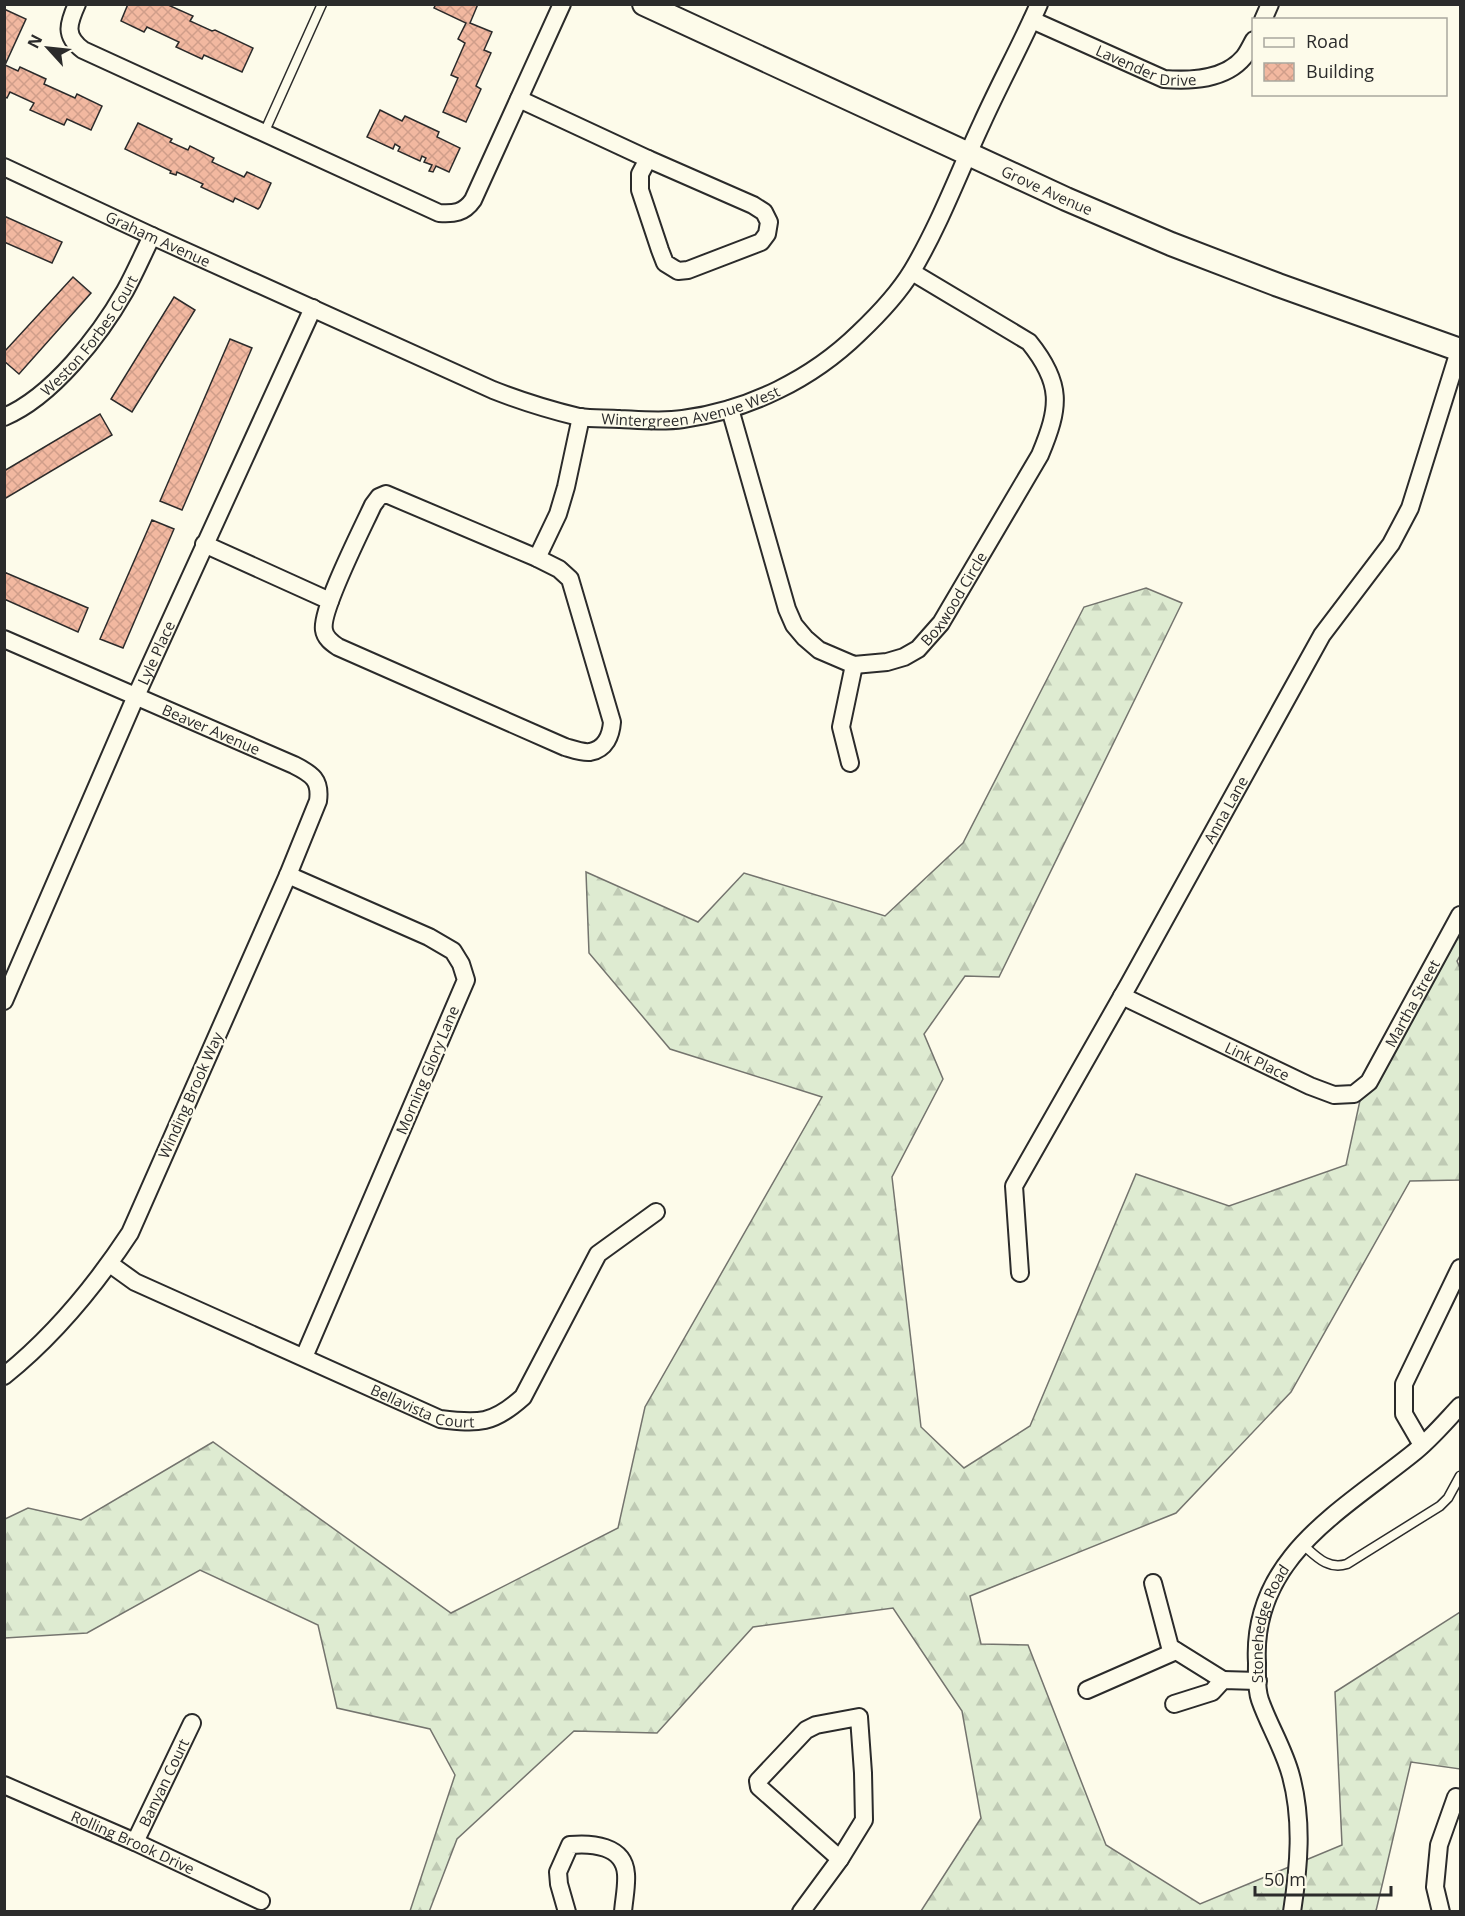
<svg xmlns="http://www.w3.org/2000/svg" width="1465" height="1916" viewBox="0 0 1465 1916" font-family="'Open Sans',sans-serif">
  <defs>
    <pattern id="forest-firs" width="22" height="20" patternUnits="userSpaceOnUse" patternTransform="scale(1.5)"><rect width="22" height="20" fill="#deebd1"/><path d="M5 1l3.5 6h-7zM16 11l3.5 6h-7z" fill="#bfcab4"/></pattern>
    <pattern id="building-cross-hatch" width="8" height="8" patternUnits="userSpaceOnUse" patternTransform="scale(1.5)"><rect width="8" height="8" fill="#f2b8a0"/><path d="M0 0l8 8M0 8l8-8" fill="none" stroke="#d09e8a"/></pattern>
  </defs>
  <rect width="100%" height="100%" fill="#fdfbea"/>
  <!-- forest -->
  <path fill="url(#forest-firs)" stroke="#74746e" stroke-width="1.5" d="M1146 588 1182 603 999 977 965 976 924 1034 943 1079 892 1177 921 1427 964 1468 1030 1426 1136 1174 1229 1206 1346 1165 1367 1068 1460 905V956L1457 961 1460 968V1180L1410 1181 1291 1392 1176 1513 970 1596 981 1644 1028 1645 1106 1845 1200 1904 1342 1845 1335 1692 1460 1612V1769L1411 1762 1376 1911H921L981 1818 962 1711 893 1608 753 1627 657 1733 574 1731 457 1839 429 1912 410 1911 455 1775 430 1729 337 1708 318 1625 200 1570 87 1633 5 1638V1519L28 1508 81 1520 213 1442 451 1613 618 1528 645 1407 822 1097 670 1049 589 953 586 872 698 922 744 873 885 916 963 843 1084 607Z"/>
  <!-- building -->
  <path fill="url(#building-cross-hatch)" stroke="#2b2b2b" stroke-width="1.5" d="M128 4H166L193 16 190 21 212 31 215 30 253 48 242 72 204 55 202 59 176 47 179 42 147 27 144 32 121 21Z
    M436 4H478L470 23 492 32 484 50 491 53 476 86 481 89 466 122 443 112 458 78 451 75 465 43 458 39 466 23 434 8Z
    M4 9 26 19 5 65 18 71 20 67 46 79 44 84 75 98 77 94 102 106 91 130 67 119 64 125 30 110 34 103 10 92 7 98 4 96Z
    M380 110 402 121 405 116 439 132 437 137 460 148 449 172 436 166 433 172 429 171 432 165 424 162 426 158 422 156 420 161 398 151 400 147 395 144 393 149 367 137Z
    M138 123 172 139 170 142 188 150 190 146 214 158 212 162 244 177 247 172 271 183 260 207 258 209 235 198 233 202 201 187 203 184 177 172 176 175 170 173 171 171 125 149Z
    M4 216 62 242 52 263 4 242Z
    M73 277 91 293 19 374 4 361V352Z
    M174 297 195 310 132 412 111 399Z
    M230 339 252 348 182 510 160 501Z
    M100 414 112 435 6 498 4 495V471Z
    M152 520 174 529 123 648 100 639Z
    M4 572 88 608 78 632 4 599Z"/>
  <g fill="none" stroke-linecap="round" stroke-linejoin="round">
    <defs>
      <path id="lane" d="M264 133 322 4
        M1302 1544C1316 1556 1327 1570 1347 1564L1440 1506 1448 1498 1460 1476"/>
      <g id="street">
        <path d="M77 4C68 24 64 36 83 50L439 213C454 214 464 213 473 200L562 4"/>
        <path id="s1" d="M1032 20 1164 79C1191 81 1225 80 1244 57 1248 52 1251 45 1254 40"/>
        <path d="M1263 20 1270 4"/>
        <path d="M519 99 648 159"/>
        <path d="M648 159 753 205 764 212 769 222 767 234 761 242 688 270 678 271 665 263 660 250 640 190V174Z"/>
        <path id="s2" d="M4 167 152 236 493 390C521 401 550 410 579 417 592 419 607 418 620 419 641 420 663 422 683 419 749 410 812 379 859 333 879 314 898 294 912 271 940 224 959 172 982 123 1000 83 1021 45 1039 4"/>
        <path id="s3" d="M730 409 787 609 794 625 805 638 819 650 854 665 887 662 904 657 918 649 941 623 1040 455C1060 407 1063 384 1029 342L912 272"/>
        <path id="s4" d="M4 417C52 397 100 335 125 291 135 273 143 254 152 236"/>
        <path d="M386 494 537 558 559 569 570 579 612 722C611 735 606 749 590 752 583 753 572 749 565 747L338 647C332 643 325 638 324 630 320 611 363 527 373 505L379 497Z"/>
        <path d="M204 544 330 601"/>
        <path d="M537 558 558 514 566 487 581 417"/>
        <path id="s5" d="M4 639 294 765C312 774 321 780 318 801L288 875 130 1233C95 1286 54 1336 4 1376"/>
        <path d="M850 763 841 727 854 665"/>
        <path d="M288 875 429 937 453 951 461 964 466 980 304 1357"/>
        <path id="s6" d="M1122 996 1310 1086 1334 1095 1354 1094 1369 1082 1460 915"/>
        <path id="s7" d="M4 1001 136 696 313 308"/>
        <path id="s8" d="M110 1264 135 1282 440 1419C479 1424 493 1424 523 1397L598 1254 656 1212"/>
        <path id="s9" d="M1020 1273 1014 1186 1129 984 1322 635 1391 544 1410 508 1460 348"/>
        <path d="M1422 1445 1404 1414V1384L1460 1268"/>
        <path d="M1153 1583 1170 1647 1223 1680"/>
        <path d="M1087 1690 1176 1651"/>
        <path d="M1174 1704 1212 1692 1223 1680 1258 1681"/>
        <path d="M859 1717 863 1773 864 1820 840 1859 759 1787 758 1781 806 1730 816 1725Z"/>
        <path id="s10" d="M4 1785 135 1842 261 1901"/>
        <path id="s11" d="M135 1842 192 1723"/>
        <path d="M567 1912 559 1884 558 1872 570 1845C591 1843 624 1845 626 1874 627 1886 624 1899 623 1912"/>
        <path d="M801 1912 840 1859"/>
        <path id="s12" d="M1292 1912C1299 1866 1303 1821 1291 1776 1284 1749 1269 1726 1260 1700 1256 1689 1257 1675 1257 1663 1251 1559 1341 1511 1412 1454 1430 1440 1445 1422 1460 1406"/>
        <path d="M1441 1912 1435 1887 1439 1845 1456 1797"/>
      </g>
      <g id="secondary">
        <path id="s13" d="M644 4 1066 199 1171 244 1278 285 1460 350"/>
      </g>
    </defs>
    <!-- lane casing -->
    <use href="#lane" stroke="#2b2b2b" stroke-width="11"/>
    <!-- street casing -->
    <use href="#street" stroke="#2b2b2b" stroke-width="20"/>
    <!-- secondary casing -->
    <use href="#secondary" stroke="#2b2b2b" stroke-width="26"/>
    <!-- lane -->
    <use href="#lane" stroke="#fdfbea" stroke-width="8"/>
    <!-- street -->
    <use href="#street" stroke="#fdfbea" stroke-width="16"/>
    <!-- secondary -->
    <use href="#secondary" stroke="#fdfbea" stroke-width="22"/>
  </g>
  <g text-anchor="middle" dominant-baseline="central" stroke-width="4.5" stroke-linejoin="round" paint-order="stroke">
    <!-- street labels -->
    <g font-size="15" fill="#2b2b2b" stroke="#fdfbea">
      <text stroke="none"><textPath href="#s1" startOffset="124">Lavender Drive</textPath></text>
      <text stroke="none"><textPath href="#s13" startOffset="444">Grove Avenue</textPath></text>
      <text stroke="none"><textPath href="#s2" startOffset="170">Graham Avenue</textPath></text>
      <text stroke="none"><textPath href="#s4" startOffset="120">Weston Forbes Court</textPath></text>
      <text stroke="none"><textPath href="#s2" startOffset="741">Wintergreen Avenue West</textPath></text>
      <text stroke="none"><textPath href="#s3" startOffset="428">Boxwood Circle</textPath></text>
      <text stroke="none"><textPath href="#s7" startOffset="380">Lyle Place</textPath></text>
      <text stroke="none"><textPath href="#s5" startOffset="226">Beaver Avenue</textPath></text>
      <text stroke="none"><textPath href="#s9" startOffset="519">Anna Lane</textPath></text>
      <text stroke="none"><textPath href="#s6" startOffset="363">Martha Street</textPath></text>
      <text stroke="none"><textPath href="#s6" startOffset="150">Link Place</textPath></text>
      <text transform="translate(427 1070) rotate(-67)">Morning Glory Lane</text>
      <text transform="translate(190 1095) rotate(-66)">Winding Brook Way</text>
      <text stroke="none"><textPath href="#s8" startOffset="345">Bellavista Court</textPath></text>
      <text stroke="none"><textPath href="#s12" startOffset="298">Stonehedge Road</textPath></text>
      <text stroke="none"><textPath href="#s11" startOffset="66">Banyan Court</textPath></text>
      <text stroke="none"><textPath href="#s10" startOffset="141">Rolling Brook Drive</textPath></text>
    </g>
  </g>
  <!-- border -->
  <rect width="1465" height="1916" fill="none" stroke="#2b2b2b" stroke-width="12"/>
  <!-- legend -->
  <rect x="1252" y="18" width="195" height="78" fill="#fdfbea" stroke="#a9a89e" stroke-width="1.5"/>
  <rect x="1264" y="38" width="30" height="9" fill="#fdfbea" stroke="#a9a89e" stroke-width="1.5"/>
  <text x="1306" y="48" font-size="18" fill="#2b2b2b">Road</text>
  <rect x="1264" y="63" width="30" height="18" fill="url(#building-cross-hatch)" stroke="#a9a89e" stroke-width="1.5"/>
  <text x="1306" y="78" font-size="18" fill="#2b2b2b">Building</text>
  <!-- north arrow -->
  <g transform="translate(48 48) rotate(297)" stroke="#fdfbea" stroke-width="4.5" paint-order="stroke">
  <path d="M0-4.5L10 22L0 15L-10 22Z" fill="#2b2b2b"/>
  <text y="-9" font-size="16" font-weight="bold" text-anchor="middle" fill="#2b2b2b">N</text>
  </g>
  <!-- scale -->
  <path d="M1255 1886v9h136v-9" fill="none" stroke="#2b2b2b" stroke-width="3"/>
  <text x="1264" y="1886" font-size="18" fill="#2b2b2b" stroke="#fdfbea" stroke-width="4.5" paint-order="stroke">50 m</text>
</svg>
